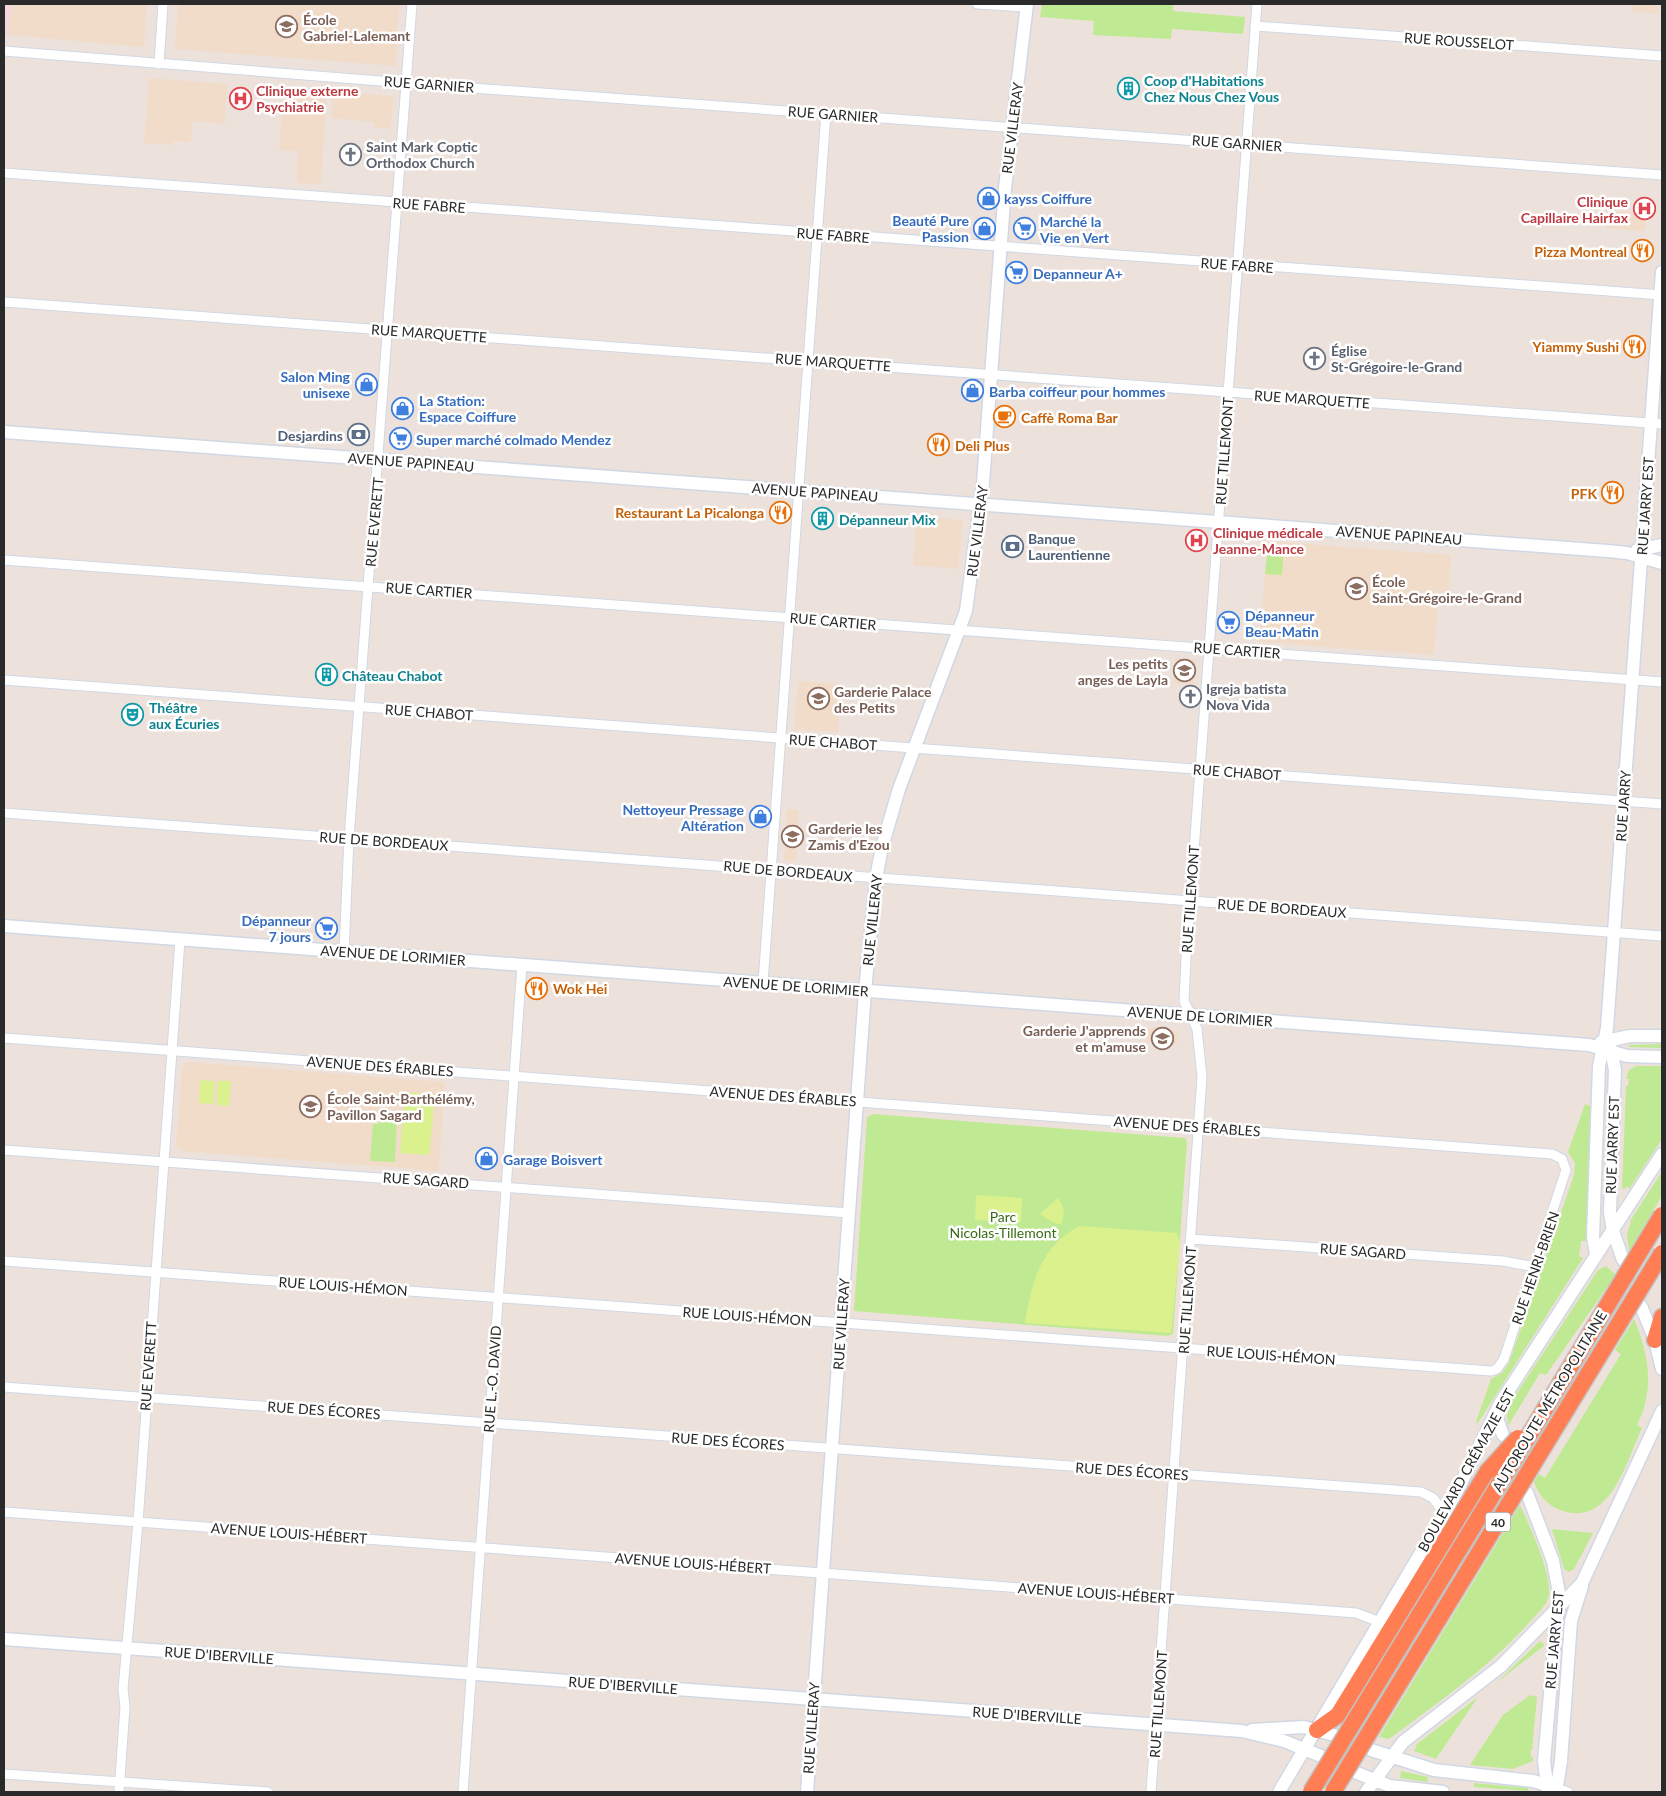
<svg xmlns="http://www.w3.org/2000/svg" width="1666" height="1796" viewBox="0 0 1666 1796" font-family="Lato,sans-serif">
  <rect width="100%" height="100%" fill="#ede2db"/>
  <!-- education -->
  <path fill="#f1dcc9" d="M11 4H147L144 45 143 47 8 35Z
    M178 4H399L396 66 175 49Z
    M1633 4H1659L1658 14 1632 12Z
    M149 78 227 84 225 124 192 121 191 142 174 141 173 145 144 143Z
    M283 88 327 92 321 184 297 183 298 151 279 150Z
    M333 92 393 96 391 129 374 128V122L331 118Z
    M1608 211 1646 213 1645 231 1607 228Z
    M916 516 960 520 963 522 958 569 913 565Z
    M1268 541 1451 555 1448 604H1438L1434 655 1259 642Z
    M1175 658 1196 659 1194 685 1173 683Z
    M798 681 841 684 838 732 794 729Z
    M787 809 799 810 796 862 784 860Z
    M1149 1028 1173 1030 1178 1034 1177 1044 1147 1042Z
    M187 1062 445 1082 439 1171 180 1151 176 1146 182 1067Z"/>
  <!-- medical -->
  <path fill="#f5d7de" d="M4 4H11L8 35 4 37Z"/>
  <!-- green -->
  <path fill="#c0e993" d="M1042 4H1173V11L1245 17 1243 34 1172 29 1171 39 1093 35 1094 21 1040 17Z
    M1268 545 1284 547 1282 575 1265 574Z
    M1662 1044V1048L1629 1047V1045Z
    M1636 1066H1662V1139L1630 1188 1627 1187 1624 1189 1622 1188 1626 1086H1628L1629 1079H1626L1629 1070Z
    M1585 1104 1590 1106 1591 1114 1586 1241H1581L1579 1256 1583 1258 1478 1423 1476 1422 1491 1379 1502 1373 1509 1363 1574 1175 1575 1163 1568 1152Z
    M873 1114 1185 1138 1187 1142 1173 1334 1168 1336 854 1311 867 1117Z
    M379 1119 397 1120 395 1162 370 1161 373 1124H379Z
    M1662 1172V1196L1629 1251 1627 1234 1631 1222 1630 1221Z
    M1606 1266 1615 1274 1612 1280 1546 1375 1540 1373 1508 1426 1507 1414 1513 1399 1598 1270Z
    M1634 1319C1649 1354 1655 1390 1637 1425L1642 1428C1626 1462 1611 1526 1563 1511 1549 1507 1539 1496 1534 1482L1539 1474 1545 1478 1621 1354 1615 1350Z
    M1520 1505C1529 1525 1555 1579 1548 1599 1546 1605 1539 1612 1534 1617 1494 1664 1439 1702 1389 1739L1379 1737Z
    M1552 1529 1593 1533 1574 1569 1569 1572 1564 1569Z
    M1540 1641 1545 1645 1496 1683Z
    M1530 1695 1537 1697 1532 1750 1530 1751 1531 1757H1533V1761L1513 1769 1470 1765 1503 1715Z
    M1478 1697 1436 1759 1414 1751 1417 1744Z
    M1401 1771 1428 1777 1427 1782 1400 1778Z
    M1474 1783 1528 1788V1791L1474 1787Z"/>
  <!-- pitch -->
  <path fill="#daf18e" d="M200 1080 214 1081 213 1104 199 1103Z
    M217 1081H231L229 1106 217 1105Z
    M405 1092 435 1095 429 1155 400 1153Z
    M976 1195 1022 1198 1021 1222 975 1220Z
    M1058 1198C1065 1207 1065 1213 1061 1224L1054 1223 1040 1214Z
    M1079 1226 1177 1233 1180 1244 1171 1333 1025 1323C1032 1281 1040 1248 1079 1226Z"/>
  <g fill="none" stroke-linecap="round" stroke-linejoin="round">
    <defs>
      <path id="street" d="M977 4 1026 7
        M1255 26 1662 56
        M4 51 418 84 1662 175
        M159 64 163 4
        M4 173 1662 295
        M4 302 1662 424
        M4 560 1662 682
        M4 680 1662 804
        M4 813 1662 936
        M344 951 349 838 412 4
        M763 983 826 113
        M4 1038 1552 1154 1562 1159 1566 1170 1504 1359 1497 1369 1491 1371 4 1261
        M4 1150 849 1213
        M1191 1239 1503 1261 1535 1267
        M4 1387 1421 1492 1433 1498 1444 1513
        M4 1512 1356 1613 1380 1622
        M4 1774 268 1792
        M1556 1788 1568 1792
        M119 1792 125 1707 123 1689 138 1522 180 940
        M463 1792 522 965
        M1151 1792 1202 1077 1197 1029 1184 1001 1186 958 1257 4"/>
      <path id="secondary" d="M4 432 1608 551 1627 553 1662 563
        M1637 550 1662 545
        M4 926 1589 1045 1627 1056 1662 1057
        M1601 1042 1630 1036H1662
        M1610 1045 1615 1070 1610 1212 1613 1231 1623 1260
        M1596 1254 1593 1237 1599 1066 1607 1028 1662 272
        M1641 1306 1655 1340 1662 1369
        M1495 1413 1503 1435
        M1527 1493 1553 1561 1559 1593 1544 1761 1548 1792
        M4 1639 1242 1731 1284 1741 1321 1756
        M1252 1730 1304 1727 1334 1735
        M1371 1750 1434 1770 1533 1781 1554 1787
        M1357 1773 1390 1786 1443 1792
        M807 1792 865 991 876 878 882 847 899 789 966 611 983 483 1005 188 1027 4
        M1279 1792 1455 1495 1501 1402 1662 1154
        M1366 1792 1403 1742 1501 1666 1582 1583 1662 1411
        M1556 1792 1561 1761 1571 1621 1582 1586"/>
      <path id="highway" d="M1655 1340 1662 1317
        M1545 1409 1625 1276
        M1317 1730 1338 1715 1488 1471"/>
    </defs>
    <!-- street casing -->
    <use href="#street" stroke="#d0d8e4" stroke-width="11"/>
    <!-- secondary casing -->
    <use href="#secondary" stroke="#d0d8e4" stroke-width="15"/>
    <!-- highway casing -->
    <use href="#highway" stroke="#c3c3c3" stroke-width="19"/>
    <!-- street -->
    <use href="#street" stroke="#fff" stroke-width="9"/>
    <!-- secondary -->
    <use href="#secondary" stroke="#fff" stroke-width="12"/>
    <!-- highway -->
    <use href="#highway" stroke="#ff7e54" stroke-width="16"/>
    <defs>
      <path id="highway-bridge" d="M1625 1276 1662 1215
        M1488 1471 1518 1438
        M1311 1792 1545 1409
        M1333 1792 1662 1253"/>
    </defs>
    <!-- highway-bridge casing -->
    <use href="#highway-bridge" stroke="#c3c3c3" stroke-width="19" stroke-linecap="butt"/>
    <!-- highway-bridge -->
    <use href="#highway-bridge" stroke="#ff7e54" stroke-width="16"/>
  </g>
  <!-- icons -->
  <defs>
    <symbol id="school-ring" viewBox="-11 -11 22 22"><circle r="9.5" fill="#fff" stroke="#8d6e63" stroke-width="1.5"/><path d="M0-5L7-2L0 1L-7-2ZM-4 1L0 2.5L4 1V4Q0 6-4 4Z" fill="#8d6e63"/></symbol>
    <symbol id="building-ring" viewBox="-11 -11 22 22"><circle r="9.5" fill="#fff" stroke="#0f9aa8" stroke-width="1.5"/><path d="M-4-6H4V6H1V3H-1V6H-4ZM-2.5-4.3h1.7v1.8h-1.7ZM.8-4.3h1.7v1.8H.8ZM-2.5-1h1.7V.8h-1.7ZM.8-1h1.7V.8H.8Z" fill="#0f9aa8"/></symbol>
    <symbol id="hospital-ring" viewBox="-11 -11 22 22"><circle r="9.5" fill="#fff" stroke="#e0444e" stroke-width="1.5"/><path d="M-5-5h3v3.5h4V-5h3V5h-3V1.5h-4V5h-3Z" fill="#e0444e"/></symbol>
    <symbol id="church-ring" viewBox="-11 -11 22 22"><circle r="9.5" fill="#fff" stroke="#6b7280" stroke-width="1.5"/><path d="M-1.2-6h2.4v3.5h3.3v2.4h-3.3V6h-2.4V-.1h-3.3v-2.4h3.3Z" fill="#6b7280"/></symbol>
    <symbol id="shop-ring" viewBox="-11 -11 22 22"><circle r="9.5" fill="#fff" stroke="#3f7fe0" stroke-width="1.5"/><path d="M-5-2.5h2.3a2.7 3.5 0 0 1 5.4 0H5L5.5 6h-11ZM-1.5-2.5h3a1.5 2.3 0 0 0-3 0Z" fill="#3f7fe0"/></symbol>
    <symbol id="supermarket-ring" viewBox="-11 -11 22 22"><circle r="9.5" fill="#fff" stroke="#3f7fe0" stroke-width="1.5"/><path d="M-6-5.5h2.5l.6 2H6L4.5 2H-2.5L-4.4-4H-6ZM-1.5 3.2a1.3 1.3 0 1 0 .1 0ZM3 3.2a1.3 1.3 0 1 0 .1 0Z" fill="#3f7fe0"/></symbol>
    <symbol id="restaurant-ring" viewBox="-11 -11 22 22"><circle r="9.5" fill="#fff" stroke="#e8710a" stroke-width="1.5"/><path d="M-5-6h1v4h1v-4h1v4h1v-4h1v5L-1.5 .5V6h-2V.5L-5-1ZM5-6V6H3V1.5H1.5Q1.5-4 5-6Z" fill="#e8710a"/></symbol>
    <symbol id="cafe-ring" viewBox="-11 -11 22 22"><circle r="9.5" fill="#fff" stroke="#e8710a" stroke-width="1.5"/><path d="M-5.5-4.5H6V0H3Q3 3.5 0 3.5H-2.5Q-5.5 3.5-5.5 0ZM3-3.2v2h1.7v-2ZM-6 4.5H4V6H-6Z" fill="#e8710a"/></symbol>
    <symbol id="bank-ring" viewBox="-11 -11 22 22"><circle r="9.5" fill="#fff" stroke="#5c6f8a" stroke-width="1.5"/><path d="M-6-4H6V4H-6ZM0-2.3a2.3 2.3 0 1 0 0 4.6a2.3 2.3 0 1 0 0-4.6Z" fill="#5c6f8a"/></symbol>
    <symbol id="theatre-ring" viewBox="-11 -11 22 22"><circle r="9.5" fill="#fff" stroke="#0f9aa8" stroke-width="1.5"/><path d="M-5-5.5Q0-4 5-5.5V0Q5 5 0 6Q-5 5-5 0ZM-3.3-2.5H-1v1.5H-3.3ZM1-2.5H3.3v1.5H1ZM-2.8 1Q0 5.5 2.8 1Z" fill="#0f9aa8"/></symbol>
  </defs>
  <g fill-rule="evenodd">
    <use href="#school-ring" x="274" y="14" width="25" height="25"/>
    <use href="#building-ring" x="1116" y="76" width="25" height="25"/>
    <use href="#hospital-ring" x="228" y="86" width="25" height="25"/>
    <use href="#church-ring" x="338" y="142" width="25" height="25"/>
    <use href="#shop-ring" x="976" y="186" width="25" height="25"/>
    <use href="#hospital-ring" x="1632" y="196" width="25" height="25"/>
    <use href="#shop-ring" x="972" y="216" width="25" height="25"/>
    <use href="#supermarket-ring" x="1012" y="216" width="25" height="25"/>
    <use href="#restaurant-ring" x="1630" y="238" width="25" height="25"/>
    <use href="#supermarket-ring" x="1004" y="260" width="25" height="25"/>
    <use href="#restaurant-ring" x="1622" y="334" width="25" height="25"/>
    <use href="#church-ring" x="1302" y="346" width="25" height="25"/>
    <use href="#shop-ring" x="354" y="372" width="25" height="25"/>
    <use href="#shop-ring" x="960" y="378" width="25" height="25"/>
    <use href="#shop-ring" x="390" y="396" width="25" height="25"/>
    <use href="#cafe-ring" x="992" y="404" width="25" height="25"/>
    <use href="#bank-ring" x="346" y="422" width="25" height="25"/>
    <use href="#supermarket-ring" x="388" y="426" width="25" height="25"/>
    <use href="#restaurant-ring" x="926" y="432" width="25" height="25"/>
    <use href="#restaurant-ring" x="1600" y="480" width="25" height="25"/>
    <use href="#restaurant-ring" x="768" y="500" width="25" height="25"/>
    <use href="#building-ring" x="810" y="506" width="25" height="25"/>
    <use href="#hospital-ring" x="1184" y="528" width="25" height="25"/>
    <use href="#bank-ring" x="1000" y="534" width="25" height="25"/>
    <use href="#school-ring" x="1344" y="576" width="25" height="25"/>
    <use href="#supermarket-ring" x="1216" y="610" width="25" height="25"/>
    <use href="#school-ring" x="1172" y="658" width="25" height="25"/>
    <use href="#building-ring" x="314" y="662" width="25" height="25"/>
    <use href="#church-ring" x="1178" y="684" width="25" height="25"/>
    <use href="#school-ring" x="806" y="686" width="25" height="25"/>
    <use href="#theatre-ring" x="120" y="702" width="25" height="25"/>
    <use href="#shop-ring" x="748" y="804" width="25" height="25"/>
    <use href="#school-ring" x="780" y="824" width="25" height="25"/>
    <use href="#supermarket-ring" x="314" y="916" width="25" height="25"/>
    <use href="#restaurant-ring" x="524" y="976" width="25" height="25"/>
    <use href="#school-ring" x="1150" y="1026" width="25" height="25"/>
    <use href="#school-ring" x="298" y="1094" width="25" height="25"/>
    <use href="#shop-ring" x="474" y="1146" width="25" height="25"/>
  </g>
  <g text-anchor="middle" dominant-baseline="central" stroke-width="5" stroke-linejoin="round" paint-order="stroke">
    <!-- shield labels -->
    <rect fill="#fff" stroke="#6a6a6a" stroke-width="1" x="1485.5" y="1512.5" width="25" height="19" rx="4"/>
    <g font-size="12" font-weight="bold" fill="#2a2a2a">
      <text x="1498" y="1522">40</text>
    </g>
    <!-- education labels -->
    <g font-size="14" font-weight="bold" fill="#785e54" stroke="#fff" text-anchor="start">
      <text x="303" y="19">École<tspan x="303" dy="16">Gabriel-Lalemant</tspan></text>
      <text x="1372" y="581">École<tspan x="1372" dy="16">Saint-Grégoire-le-Grand</tspan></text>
      <text x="1168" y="663" text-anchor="end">Les petits<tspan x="1168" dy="16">anges de Layla</tspan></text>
      <text x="834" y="691">Garderie Palace<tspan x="834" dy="16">des Petits</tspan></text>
      <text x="808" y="828">Garderie les<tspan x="808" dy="16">Zamis d'Ezou</tspan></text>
      <text x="1146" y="1030" text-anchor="end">Garderie J'apprends<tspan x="1146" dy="16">et m'amuse</tspan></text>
      <text x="327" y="1098">École Saint-Barthélémy,<tspan x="327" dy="16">Pavillon Sagard</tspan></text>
    </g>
    <!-- street labels -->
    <g font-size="14" fill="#2a2a2a" stroke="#fff">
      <text transform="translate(1459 41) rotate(4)">RUE ROUSSELOT</text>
      <text transform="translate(429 84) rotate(4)">RUE GARNIER</text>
      <text transform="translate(833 114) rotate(4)">RUE GARNIER</text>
      <text transform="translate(1012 128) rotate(-83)">RUE VILLERAY</text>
      <text transform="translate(1237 143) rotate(4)">RUE GARNIER</text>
      <text transform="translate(429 205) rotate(4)">RUE FABRE</text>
      <text transform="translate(833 235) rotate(4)">RUE FABRE</text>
      <text transform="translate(1237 265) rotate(4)">RUE FABRE</text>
      <text transform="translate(429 333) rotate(4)">RUE MARQUETTE</text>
      <text transform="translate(833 362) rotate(4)">RUE MARQUETTE</text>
      <text transform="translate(1312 399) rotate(4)">RUE MARQUETTE</text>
      <text transform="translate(1224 451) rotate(-86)">RUE TILLEMONT</text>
      <text transform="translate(411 462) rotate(4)">AVENUE PAPINEAU</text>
      <text transform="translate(815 492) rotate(4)">AVENUE PAPINEAU</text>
      <text transform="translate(1645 506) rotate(-86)">RUE JARRY EST</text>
      <text transform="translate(374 522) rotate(-85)">RUE EVERETT</text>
      <text transform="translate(977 531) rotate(-83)">RUE VILLERAY</text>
      <text transform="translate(1399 535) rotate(4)">AVENUE PAPINEAU</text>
      <text transform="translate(429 590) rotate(4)">RUE CARTIER</text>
      <text transform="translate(833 621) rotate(5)">RUE CARTIER</text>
      <text transform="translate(1237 650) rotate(4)">RUE CARTIER</text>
      <text transform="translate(429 712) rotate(4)">RUE CHABOT</text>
      <text transform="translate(833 742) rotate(4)">RUE CHABOT</text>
      <text transform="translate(1237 772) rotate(4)">RUE CHABOT</text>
      <text transform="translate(1623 806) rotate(-86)">RUE JARRY</text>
      <text transform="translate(384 841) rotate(4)">RUE DE BORDEAUX</text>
      <text transform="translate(788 871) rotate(5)">RUE DE BORDEAUX</text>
      <text transform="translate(1190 899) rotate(-86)">RUE TILLEMONT</text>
      <text transform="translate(1282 908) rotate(4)">RUE DE BORDEAUX</text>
      <text transform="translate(872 920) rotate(-84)">RUE VILLERAY</text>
      <text transform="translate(393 955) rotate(4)">AVENUE DE LORIMIER</text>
      <text transform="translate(796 986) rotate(4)">AVENUE DE LORIMIER</text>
      <text transform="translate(1200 1016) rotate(4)">AVENUE DE LORIMIER</text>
      <text transform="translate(380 1066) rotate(4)">AVENUE DES ÉRABLES</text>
      <text transform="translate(783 1096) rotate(4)">AVENUE DES ÉRABLES</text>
      <text transform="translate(1187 1126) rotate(4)">AVENUE DES ÉRABLES</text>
      <text transform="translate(1612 1145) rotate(-88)">RUE JARRY EST</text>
      <text transform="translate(426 1180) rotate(4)">RUE SAGARD</text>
      <text transform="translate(1363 1251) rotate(4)">RUE SAGARD</text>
      <text transform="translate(1535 1268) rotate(-71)">RUE HENRI-BRIEN</text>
      <text transform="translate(343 1286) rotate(4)">RUE LOUIS-HÉMON</text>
      <text transform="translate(1187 1300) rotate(-86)">RUE TILLEMONT</text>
      <text transform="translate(747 1316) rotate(4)">RUE LOUIS-HÉMON</text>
      <text transform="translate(841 1324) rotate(-86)">RUE VILLERAY</text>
      <text transform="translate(1271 1355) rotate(4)">RUE LOUIS-HÉMON</text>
      <text transform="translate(148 1366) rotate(-86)">RUE EVERETT</text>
      <text transform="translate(492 1379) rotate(-86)">RUE L.-O. DAVID</text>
      <text transform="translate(1549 1401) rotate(-59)">AUTOROUTE MÉTROPOLITAINE</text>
      <text transform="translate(324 1410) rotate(4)">RUE DES ÉCORES</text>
      <text transform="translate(728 1441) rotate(4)">RUE DES ÉCORES</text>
      <text transform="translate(1466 1470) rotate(-61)">BOULEVARD CRÉMAZIE EST</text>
      <text transform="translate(1132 1471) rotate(4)">RUE DES ÉCORES</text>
      <text transform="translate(289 1533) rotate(4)">AVENUE LOUIS-HÉBERT</text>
      <text transform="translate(693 1563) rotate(4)">AVENUE LOUIS-HÉBERT</text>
      <text transform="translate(1096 1593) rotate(4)">AVENUE LOUIS-HÉBERT</text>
      <text transform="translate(1554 1640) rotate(-85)">RUE JARRY EST</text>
      <text transform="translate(219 1655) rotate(4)">RUE D'IBERVILLE</text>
      <text transform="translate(623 1685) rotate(4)">RUE D'IBERVILLE</text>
      <text transform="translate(1158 1704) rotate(-86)">RUE TILLEMONT</text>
      <text transform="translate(1027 1715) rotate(4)">RUE D'IBERVILLE</text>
      <text transform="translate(811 1728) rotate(-86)">RUE VILLERAY</text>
    </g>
    <!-- culture labels -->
    <g font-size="14" font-weight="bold" fill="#0d838f" stroke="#fff" text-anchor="start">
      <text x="1144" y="80">Coop d'Habitations<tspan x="1144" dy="16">Chez Nous Chez Vous</tspan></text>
      <text x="839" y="519">Dépanneur Mix</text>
      <text x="342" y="675">Château Chabot</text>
      <text x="149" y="707">Théâtre<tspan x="149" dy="16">aux Écuries</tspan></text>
    </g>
    <!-- health labels -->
    <g font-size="14" font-weight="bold" fill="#be3a42" stroke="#fff" text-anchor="start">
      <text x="256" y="90">Clinique externe<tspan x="256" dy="16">Psychiatrie</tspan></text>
      <text x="1628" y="201" text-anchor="end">Clinique<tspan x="1628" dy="16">Capillaire Hairfax</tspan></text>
      <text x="1213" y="532">Clinique médicale<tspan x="1213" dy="16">Jeanne-Mance</tspan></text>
    </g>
    <!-- worship labels -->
    <g font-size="14" font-weight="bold" fill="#5b616d" stroke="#fff" text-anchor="start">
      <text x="366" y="146">Saint Mark Coptic<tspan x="366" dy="16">Orthodox Church</tspan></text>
      <text x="1331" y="350">Église<tspan x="1331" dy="16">St-Grégoire-le-Grand</tspan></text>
      <text x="1206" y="688">Igreja batista<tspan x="1206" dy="16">Nova Vida</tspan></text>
    </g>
    <!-- shop labels -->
    <g font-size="14" font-weight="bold" fill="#366cbe" stroke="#fff" text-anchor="start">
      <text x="1004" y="198">kayss Coiffure</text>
      <text x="969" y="220" text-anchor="end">Beauté Pure<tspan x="969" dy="16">Passion</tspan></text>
      <text x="1040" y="221">Marché la<tspan x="1040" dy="16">Vie en Vert</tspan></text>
      <text x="1033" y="273">Depanneur A+</text>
      <text x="350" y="376" text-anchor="end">Salon Ming<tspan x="350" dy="16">unisexe</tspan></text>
      <text x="989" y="391">Barba coiffeur pour hommes</text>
      <text x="419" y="400">La Station:<tspan x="419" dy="16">Espace Coiffure</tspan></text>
      <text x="416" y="439">Super marché colmado Mendez</text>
      <text x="1245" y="615">Dépanneur<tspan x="1245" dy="16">Beau-Matin</tspan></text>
      <text x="744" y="809" text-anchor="end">Nettoyeur Pressage<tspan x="744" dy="16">Altération</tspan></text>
      <text x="311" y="920" text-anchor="end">Dépanneur<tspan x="311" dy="16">7 jours</tspan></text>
      <text x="503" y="1159">Garage Boisvert</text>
    </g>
    <!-- food labels -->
    <g font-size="14" font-weight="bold" fill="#c56008" stroke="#fff" text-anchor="end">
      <text x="1627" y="251">Pizza Montreal</text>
      <text x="1619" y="346">Yiammy Sushi</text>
      <text x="1021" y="417" text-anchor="start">Caffè Roma Bar</text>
      <text x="955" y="445" text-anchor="start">Deli Plus</text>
      <text x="1597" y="493">PFK</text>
      <text x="764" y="512">Restaurant La Picalonga</text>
      <text x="553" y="988" text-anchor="start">Wok Hei</text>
    </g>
    <!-- service labels -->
    <g font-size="14" font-weight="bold" fill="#4e5e75" stroke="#fff" text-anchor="end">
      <text x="343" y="435">Desjardins</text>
      <text x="1028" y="538" text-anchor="start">Banque<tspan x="1028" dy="16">Laurentienne</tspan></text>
    </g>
    <!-- park labels -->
    <g font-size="14" fill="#386d14" stroke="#fff">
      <text x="1003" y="1216">Parc<tspan x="1003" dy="16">Nicolas-Tillemont</tspan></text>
    </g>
  </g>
  <!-- border -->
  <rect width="1666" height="1796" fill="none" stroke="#2a2a2a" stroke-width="10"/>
</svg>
